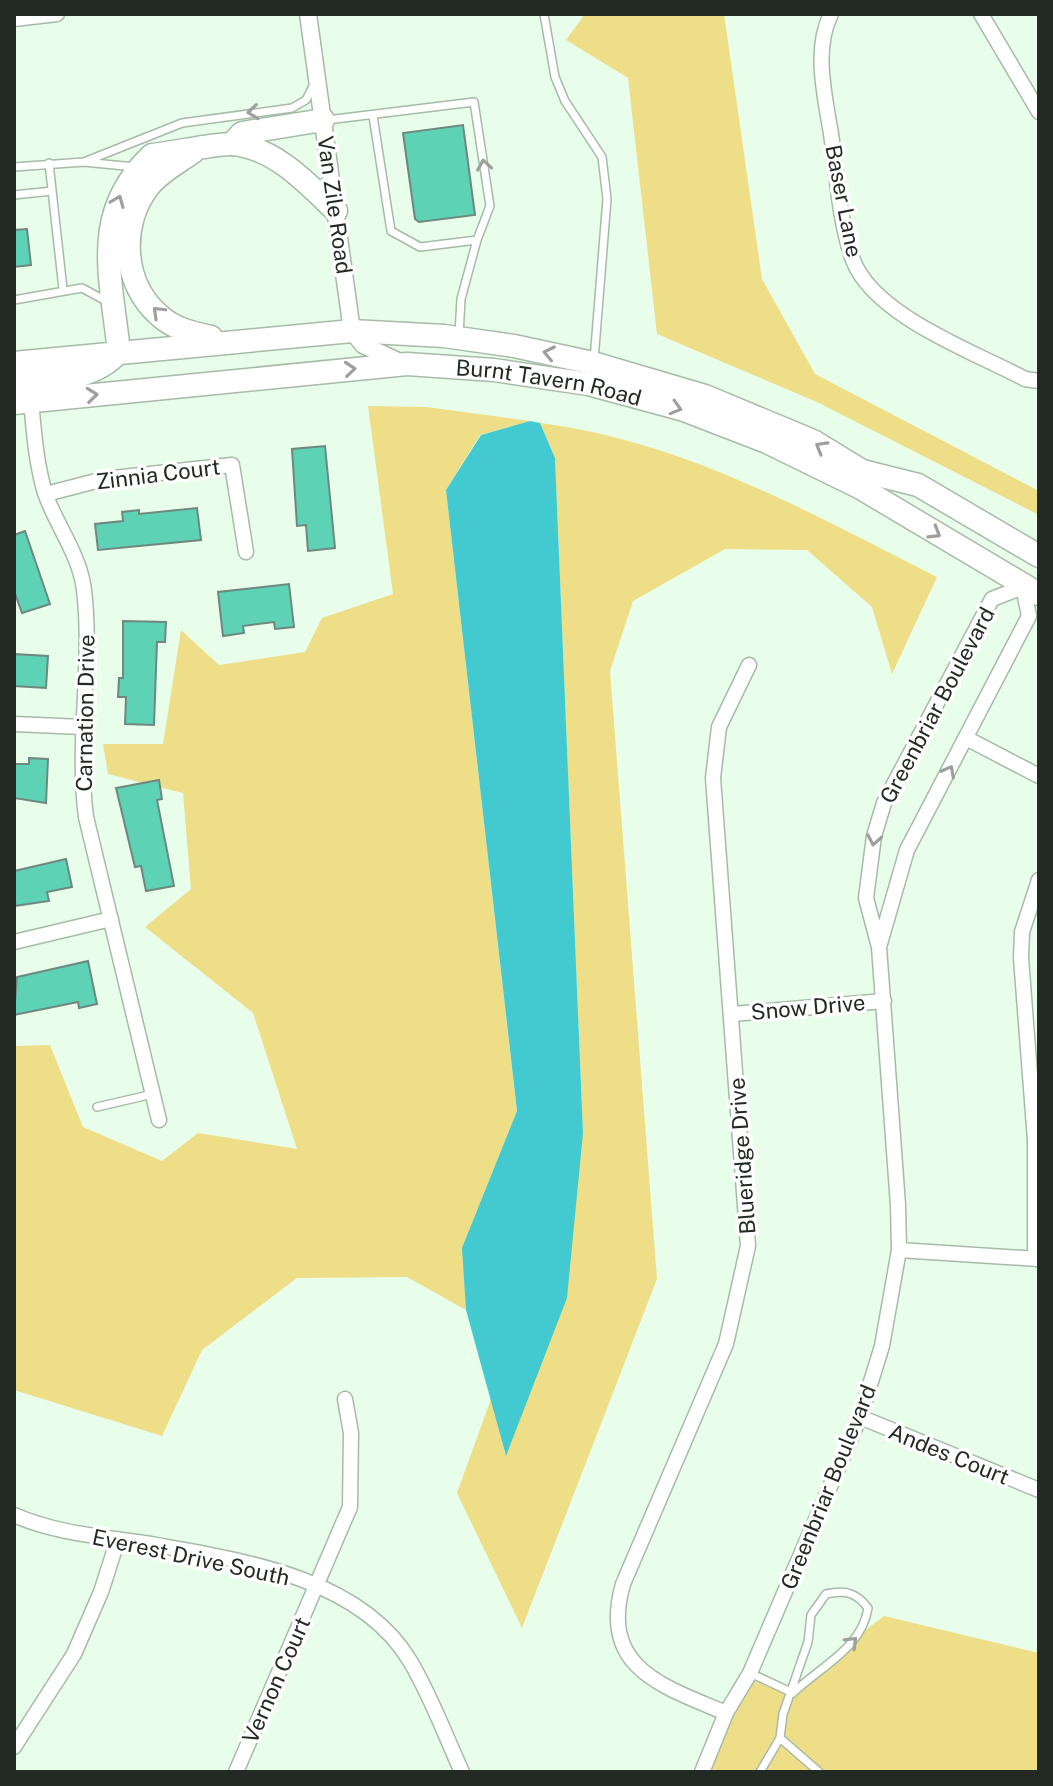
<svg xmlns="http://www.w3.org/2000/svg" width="1053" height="1786" viewBox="0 0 1053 1786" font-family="'Public Sans',sans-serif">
  <rect width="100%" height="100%" fill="#e9fdeb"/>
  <!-- green -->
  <path fill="#eede88" d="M585 14H724L762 279 815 374 1039 491V515L817 402 657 334 628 78 566 40Z
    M368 406 427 407 530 421 480 435 446 490 517 1112 463 1248 466 1310 407 1277 297 1278 202 1350 162 1436 14 1390V1046L50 1045 83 1127 162 1161 198 1133 297 1149 253 1013 145 927 191 889 183 793 108 774 103 744H163L181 630 219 665 305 652 322 618 393 594Z
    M540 423C683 441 811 513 937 577L892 674 872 607 807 550 725 549 633 601 610 671 657 1279 522 1628 457 1493 491 1399 505 1454 583 1133 555 458Z
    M884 1616 1039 1653V1772H699L740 1675 783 1693Z"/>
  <!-- water -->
  <path fill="#42cad0" d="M530 421 540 423 555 458 583 1133 567 1298 506 1456 466 1310 462 1248 517 1111 446 490 481 435Z"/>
  <!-- building -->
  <path fill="#5ed2b5" stroke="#6e877f" stroke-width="2" d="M463 125 475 215 419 222 415 219 403 133Z
    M27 229 31 265 14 267V230Z
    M325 446 335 548 308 551 306 525 297 526 292 449Z
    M197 508 201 540 98 550 95 524 123 521 122 512 139 510V514Z
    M25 531 50 604 22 613 14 591V535Z
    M289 584 294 627 275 629 274 622 243 626 244 633 223 636 218 592Z
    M123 621 166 622 165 642H157L154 725 125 724 126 697H118L119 678H123Z
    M14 654 48 656 46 688 14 686Z
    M29 758 48 759 46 803 14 798V764H29Z
    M159 780 162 799 157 800 174 886 146 891 141 866 135 867 116 788Z
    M66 859 72 887 47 892 49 901 14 906V871Z
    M88 961 97 1004 79 1008 78 1002 14 1015 17 977Z"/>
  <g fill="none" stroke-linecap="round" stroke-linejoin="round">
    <defs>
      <path id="service" d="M544 14 555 77 565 101 602 157 607 199 594 360
        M373 116 391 231 420 247 477 240 461 299 459 335
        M327 120 474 102 490 206 477 240
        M84 162 182 123 292 108 306 100 314 84
        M49 163 63 289
        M14 167 84 162 135 167
        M14 195 52 191
        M14 300 82 288 108 302
        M97 1107 153 1094
        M750 1673 793 1693
        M793 1693C821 1666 862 1648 868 1608 856 1592 845 1590 826 1594L811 1615 808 1642 783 1714 780 1738 819 1772
        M760 1772 780 1738"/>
      <path id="minor" d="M831 14C813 50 825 96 831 134 837 175 839 220 853 260 874 316 975 352 1025 379L1039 381
        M981 14 1039 112
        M14 19 57 14
        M31 401C34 432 36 463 45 493 56 525 80 555 84 590 93 666 76 741 86 817L159 1120
        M46 494 104 479 232 465 246 552
        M14 724 82 727
        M966 738 1039 776
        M14 942 111 919
        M733 1014 884 1001
        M899 1250 1039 1259
        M1035 1259V1140L1021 958 1022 932 1039 880
        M860 1417 1039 1490
        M14 1515C57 1534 106 1537 151 1544 240 1560 360 1577 410 1661 431 1696 445 1735 462 1772
        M726 1713C662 1686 599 1668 623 1584L726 1344 748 1246 713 778 719 727 749 665
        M14 1747 74 1654 101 1592 118 1539
        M236 1772 350 1507 351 1433 345 1399
        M702 1772 726 1713 750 1673 860 1417 882 1346 899 1250 898 1205 879 947 866 898 874 836 884 803 992 599 1023 587 1029 616 907 850 879 947"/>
      <path id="tertiary" d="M308 14 352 331 363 345 402 363"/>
      <g id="primary">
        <path d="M232 144 242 133 323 120"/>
        <path d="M193 152C179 162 160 172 149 186 119 224 122 284 160 316 174 329 193 333 211 337"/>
        <path d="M14 363 352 331 444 336 514 346 593 363 705 396 813 441 862 471 918 485 1039 556"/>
        <path d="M14 383C52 379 92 382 119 352 111 276 90 213 152 155 172 153 218 143 233 144 275 148 307 183 336 211"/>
        <path id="s1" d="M14 403 407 364 494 370 588 384 684 410 767 442 859 487 1039 594"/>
      </g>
    </defs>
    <!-- service casing -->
    <use href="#service" stroke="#a7baa9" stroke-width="10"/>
    <!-- minor casing -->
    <use href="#minor" stroke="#a7baa9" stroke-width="17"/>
    <!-- tertiary casing -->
    <use href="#tertiary" stroke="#a7baa9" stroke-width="19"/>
    <!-- primary casing -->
    <use href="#primary" stroke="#a7baa9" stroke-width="25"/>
    <!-- service -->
    <use href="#service" stroke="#fff" stroke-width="7"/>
    <!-- minor -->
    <use href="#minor" stroke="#fff" stroke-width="14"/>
    <!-- tertiary -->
    <use href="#tertiary" stroke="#fff" stroke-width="16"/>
    <!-- primary -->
    <use href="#primary" stroke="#fff" stroke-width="22"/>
  </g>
  <!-- one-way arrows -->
  <defs><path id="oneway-chevron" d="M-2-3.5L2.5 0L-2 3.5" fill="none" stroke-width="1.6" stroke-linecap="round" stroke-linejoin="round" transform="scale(2)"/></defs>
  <g stroke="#9c9f9c">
    <use href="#oneway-chevron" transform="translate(253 112) rotate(174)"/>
    <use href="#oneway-chevron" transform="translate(484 165) rotate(-99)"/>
    <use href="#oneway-chevron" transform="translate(118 201) rotate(-68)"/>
    <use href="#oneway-chevron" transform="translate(158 312) rotate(-136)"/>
    <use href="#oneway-chevron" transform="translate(549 353) rotate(-168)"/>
    <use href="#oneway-chevron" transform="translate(350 369) rotate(-5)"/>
    <use href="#oneway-chevron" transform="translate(92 395) rotate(-6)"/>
    <use href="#oneway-chevron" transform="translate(676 408) rotate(16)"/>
    <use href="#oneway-chevron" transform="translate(821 447) rotate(-150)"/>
    <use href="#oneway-chevron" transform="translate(935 533) rotate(31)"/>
    <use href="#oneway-chevron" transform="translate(949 771) rotate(-62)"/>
    <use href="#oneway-chevron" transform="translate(874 840) rotate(100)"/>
    <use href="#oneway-chevron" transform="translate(852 1642) rotate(-45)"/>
  </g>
  <g text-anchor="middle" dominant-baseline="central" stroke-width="7" stroke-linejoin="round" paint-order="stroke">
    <!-- street labels -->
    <g font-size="22" fill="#232a24" stroke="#fff">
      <text transform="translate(844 201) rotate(79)">Baser Lane</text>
      <text transform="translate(335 205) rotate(82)">Van Zile Road</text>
      <text stroke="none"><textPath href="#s1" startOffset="538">Burnt Tavern Road</textPath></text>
      <text transform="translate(158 474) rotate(-7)">Zinnia Court</text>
      <text transform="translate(937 705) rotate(-62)">Greenbriar Boulevard</text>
      <text transform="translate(85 713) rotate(-89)">Carnation Drive</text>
      <text transform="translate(808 1007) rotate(-5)">Snow Drive</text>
      <text transform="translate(742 1156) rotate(-94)">Blueridge Drive</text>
      <text transform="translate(949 1454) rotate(22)">Andes Court</text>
      <text transform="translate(828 1487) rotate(-68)">Greenbriar Boulevard</text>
      <text transform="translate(191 1557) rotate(12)">Everest Drive South</text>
      <text transform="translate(276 1680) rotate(-66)">Vernon Court</text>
    </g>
  </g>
  <!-- border -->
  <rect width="1053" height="1786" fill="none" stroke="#232a24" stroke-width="32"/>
</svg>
